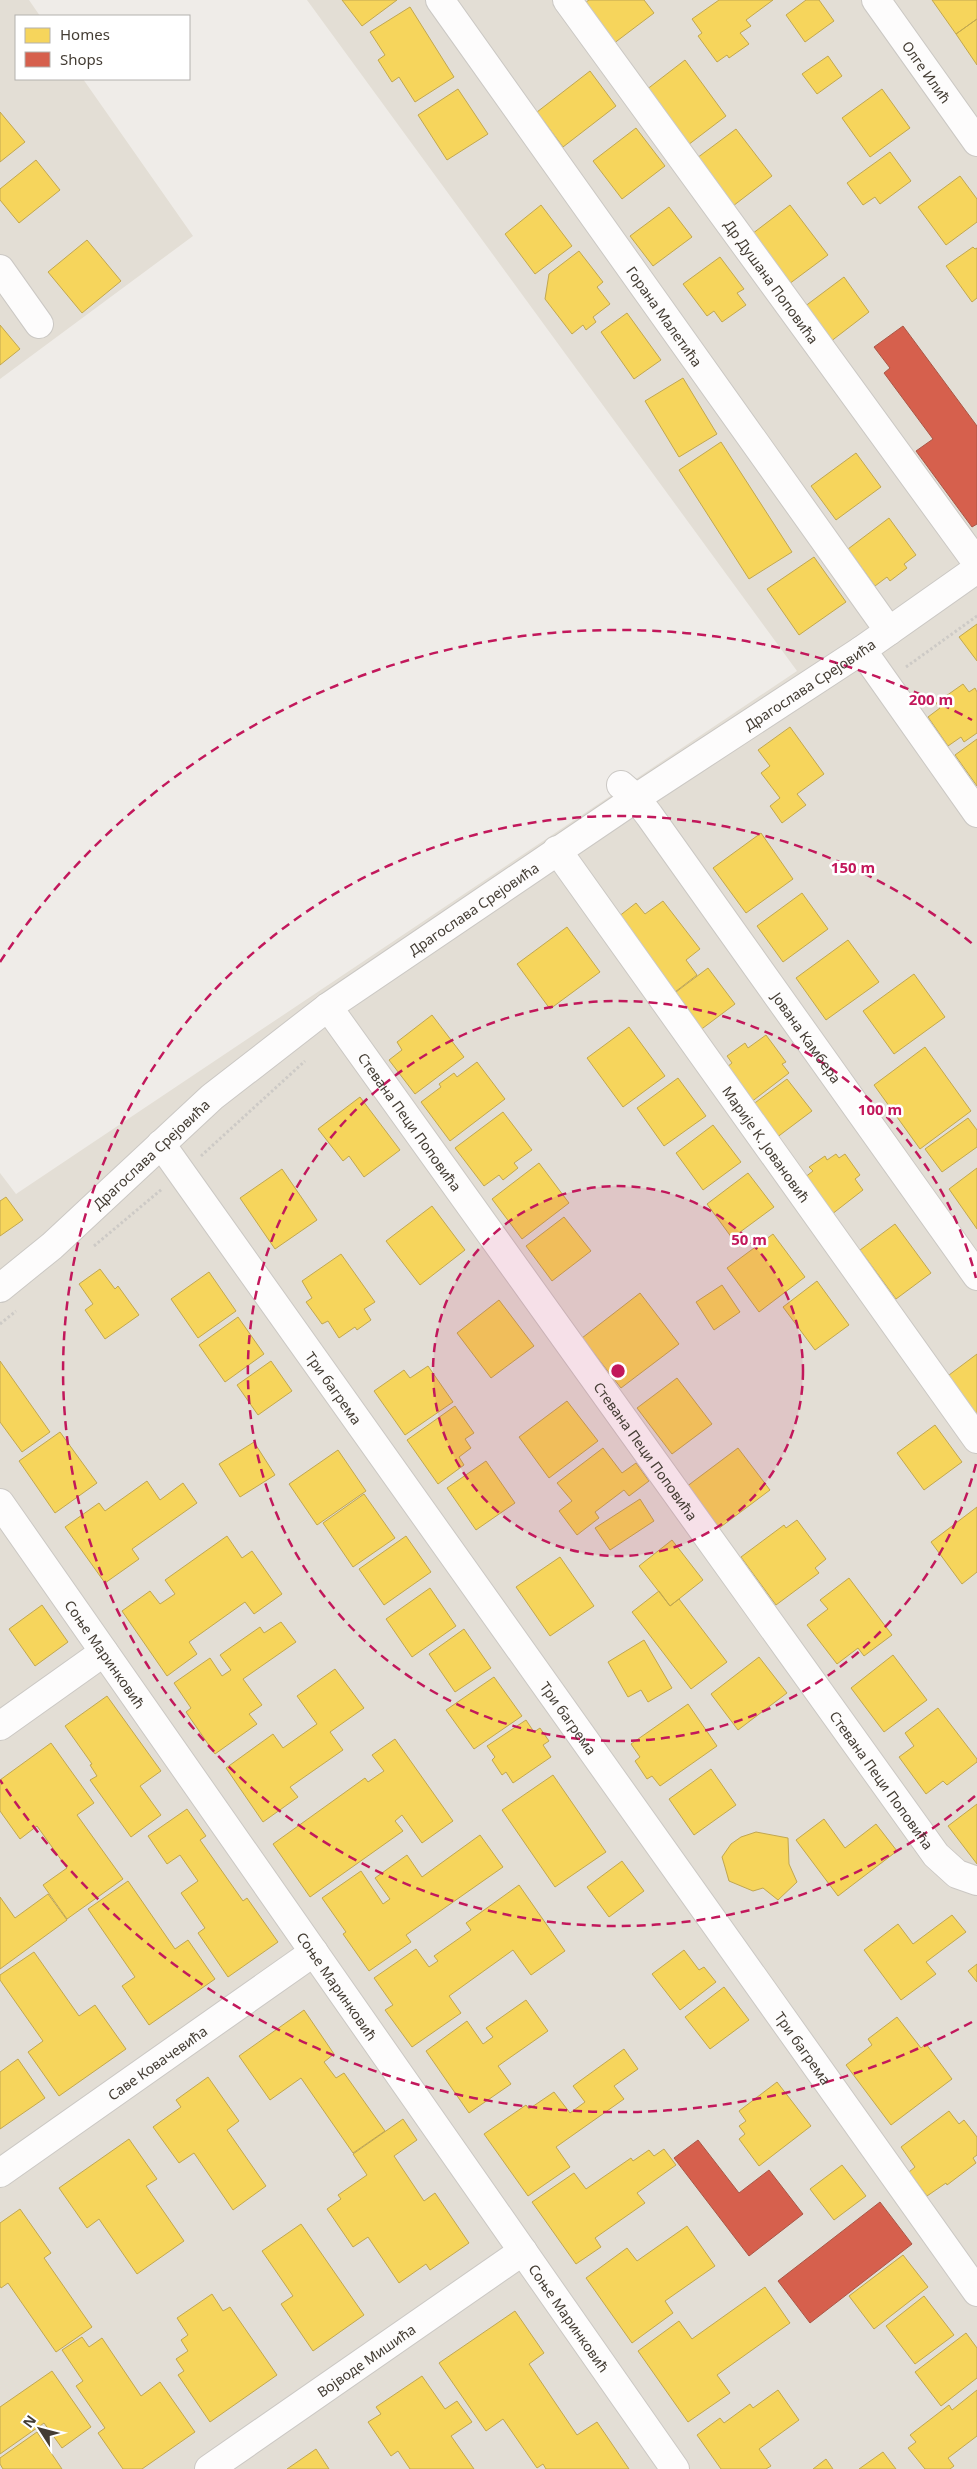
<svg xmlns="http://www.w3.org/2000/svg" width="977" height="2469" viewBox="0 0 977 2469" font-family="'Noto Sans',sans-serif">
  <rect width="100%" height="100%" fill="#efece8"/>
  <!-- residential -->
  <path fill="#e3ded5" d="M0 0H29L40 16H16V79H83L193 236 0 379Z
    M307 0H977V2469H0V1173L16 1194 797 671Z"/>
  <!-- homes -->
  <path fill="#f6d55c" stroke="#c1a750" d="M342 0H397L362 26Z
    M589 0H644L654 13 613 44 583 4Z
    M719 0H773L746 20 751 26 740 33 749 44 729 58 727 55 717 62 698 36 702 33 692 19Z
    M806 0H819L834 21 805 42 786 15Z
    M932 0H977V19L956 34Z
    M410 7 454 77 415 102 399 77 392 82 378 60 385 55 370 32Z
    M977 19V65L956 34Z
    M828 56 842 76 817 94 802 74Z
    M685 60 726 116 688 145 646 90Z
    M590 71 616 106 563 147 537 112Z
    M458 89 488 134 447 160 418 115Z
    M882 89 910 128 870 157 842 118Z
    M0 112 25 142 0 162Z
    M636 128 665 166 622 199 593 161Z
    M736 129 772 176 733 206 697 158Z
    M890 152 911 181 880 204 875 197 863 205 847 183Z
    M36 160 60 190 19 223 0 200V189Z
    M960 176 977 199V222L946 245 918 207Z
    M541 205 572 246 535 274 505 234Z
    M790 205 828 255 785 287 748 237Z
    M669 207 692 237 653 266 630 236Z
    M87 240 121 281 82 313 48 272Z
    M973 247 975 249 977 248V298L972 302 946 266Z
    M579 251 603 282 597 287 610 304 593 317 596 322 586 330 583 325 572 334 545 299 549 274Z
    M720 257 744 289 737 293 746 305 722 322 714 311 707 316 683 284Z
    M844 277 869 312 830 342 804 307Z
    M627 313 661 360 634 379 601 332Z
    M0 325 20 349 0 365Z
    M683 378 717 434 679 457 645 401Z
    M721 442 792 552 749 579 679 470Z
    M856 453 881 487 836 520 811 486Z
    M889 518 916 555 904 564 907 568 890 581 887 577 875 586 848 549Z
    M814 557 846 602 799 635 767 589Z
    M977 624V661L959 637Z
    M963 684 969 692 975 688 977 692V733L964 742 961 737 948 746 928 717 940 708 936 703Z
    M790 727 824 774 797 794 806 805 782 823 770 806 780 798 761 773 770 766 758 750Z
    M977 739V786L955 755Z
    M761 833 793 879 746 913 713 868Z
    M802 893 828 929 783 962 757 926Z
    M663 901 700 949 686 960 697 975 675 992 618 917 636 903 645 914Z
    M567 927 600 972 550 1009 517 964Z
    M848 940 879 982 826 1020 796 978Z
    M708 968 735 1004 695 1034 668 998Z
    M914 974 945 1017 894 1054 863 1011Z
    M432 1015 464 1057 415 1094 389 1060 402 1050 397 1042Z
    M629 1027 665 1076 623 1107 587 1058Z
    M766 1035 786 1062 782 1064 789 1073 746 1106 721 1072 732 1063 727 1056 745 1043 748 1048Z
    M925 1047 971 1111 920 1149 874 1085Z
    M477 1062 505 1099 450 1141 421 1102 441 1087 439 1084 454 1073 457 1077Z
    M678 1078 706 1116 664 1146 637 1108Z
    M787 1079 812 1111 772 1141 748 1108Z
    M360 1097 400 1150 364 1177 349 1156 343 1161 318 1129Z
    M503 1112 532 1150 514 1163 518 1168 503 1180 499 1175 484 1186 455 1148Z
    M968 1118 977 1130V1147L942 1172 925 1149Z
    M713 1125 741 1162 703 1190 676 1153Z
    M836 1154 839 1158 845 1154 860 1175 855 1179 863 1190 827 1218 800 1181 813 1171 809 1167 825 1156 827 1160Z
    M539 1163 569 1203 522 1239 492 1199Z
    M977 1168V1229L949 1189Z
    M282 1169 317 1220 275 1249 240 1198Z
    M748 1173 774 1207 732 1238 707 1204Z
    M6 1197 23 1220 0 1236V1201Z
    M432 1206 465 1250 420 1285 386 1241Z
    M564 1217 591 1251 552 1281 526 1246Z
    M895 1224 931 1273 896 1299 860 1250Z
    M773 1234 805 1277 759 1312 727 1268Z
    M341 1254 375 1302 364 1309 371 1320 357 1330 355 1327 339 1338 328 1321 322 1324 306 1302 312 1298 302 1281Z
    M100 1269 115 1289 118 1286 139 1315 105 1339 85 1310 93 1304 79 1284Z
    M209 1272 236 1311 198 1338 171 1299Z
    M817 1281 849 1325 815 1350 783 1307Z
    M722 1285 740 1312 714 1330 696 1302Z
    M640 1293 679 1344 621 1388 582 1338Z
    M499 1300 534 1346 491 1378 457 1333Z
    M238 1317 264 1354 225 1382 199 1345Z
    M977 1354V1417L945 1378Z
    M0 1361 50 1432 22 1452 0 1422Z
    M271 1361 292 1391 258 1415 237 1385Z
    M428 1366 453 1402 405 1435 374 1391 404 1370 410 1378Z
    M677 1378 712 1424 672 1454 637 1408Z
    M567 1401 598 1441 549 1478 519 1437Z
    M455 1406 474 1433 465 1439 471 1448 459 1457 464 1465 438 1484 407 1440Z
    M935 1425 962 1462 924 1490 897 1453Z
    M60 1432 97 1483 55 1513 19 1461Z
    M254 1442 275 1475 240 1497 219 1464Z
    M603 1448 622 1473 636 1463 649 1481 629 1496 624 1490 595 1512 599 1518 577 1535 559 1511 572 1501 557 1483Z
    M738 1448 770 1490 718 1529 686 1487Z
    M338 1450 366 1491 317 1525 289 1484Z
    M486 1461 515 1503 476 1530 447 1488Z
    M147 1481 160 1500 183 1483 197 1503 132 1549 139 1559 105 1583 65 1527 99 1503 105 1511Z
    M364 1494 395 1538 353 1567 323 1523Z
    M640 1499 654 1521 610 1550 595 1528Z
    M977 1507V1572L962 1584 931 1542Z
    M797 1520 826 1559 815 1568 819 1573 776 1605 741 1557 784 1525 786 1528Z
    M227 1536 242 1558 252 1551 282 1594 254 1614 245 1602 189 1642 197 1654 167 1676 122 1611 150 1591 160 1604 175 1594 165 1580Z
    M406 1536 431 1572 384 1605 359 1569Z
    M672 1540 703 1580 670 1606 639 1566Z
    M560 1557 594 1606 550 1636 516 1587Z
    M849 1578 892 1635 864 1656 858 1648 837 1664 807 1625 828 1609 820 1600Z
    M430 1588 456 1626 412 1657 386 1619Z
    M659 1591 670 1606 679 1599 727 1662 691 1689 632 1612Z
    M42 1605 68 1642 35 1666 9 1629Z
    M281 1622 296 1642 243 1679 262 1705 249 1714 257 1724 215 1754 186 1712 191 1708 174 1683 210 1658 222 1676 231 1670 220 1655 260 1627 264 1633Z
    M464 1629 491 1668 455 1692 429 1654Z
    M644 1640 672 1688 648 1702 641 1690 628 1697 608 1662Z
    M893 1655 927 1700 884 1732 851 1688Z
    M759 1657 787 1693 738 1730 711 1694Z
    M335 1669 364 1708 330 1732 343 1750 290 1787 298 1797 263 1822 226 1768 273 1734 283 1748 317 1724 297 1696Z
    M494 1677 522 1716 474 1749 446 1710Z
    M107 1696 161 1771 140 1786 161 1815 131 1837 90 1780 97 1776 90 1765 92 1764 65 1726Z
    M688 1704 717 1746 660 1786 652 1776 647 1779 635 1761 640 1757 631 1744Z
    M938 1708 977 1759V1762L947 1785 943 1781 926 1794 899 1757 914 1746 905 1733Z
    M526 1720 534 1732 540 1728 549 1741 543 1745 551 1757 513 1783 506 1772 502 1775 492 1760 495 1757 487 1746Z
    M395 1739 453 1821 422 1843 402 1815 395 1821 403 1831 310 1897 273 1844 365 1778 368 1782 384 1771 372 1755Z
    M51 1743 94 1803 77 1815 123 1879 67 1919 43 1885 67 1868 37 1826 20 1839 0 1811V1780Z
    M711 1769 736 1805 694 1835 669 1799Z
    M553 1775 606 1852 555 1887 502 1810Z
    M977 1804V1864L948 1826Z
    M187 1809 206 1836 200 1840 243 1901 247 1898 278 1942 228 1977 198 1933 205 1928 181 1893 198 1881 180 1855 167 1864 148 1836Z
    M824 1819 845 1848 876 1824 897 1851 838 1896 796 1840Z
    M756 1832 788 1838 789 1864 797 1882 778 1900 763 1888 753 1891 729 1881 725 1867 722 1857 731 1844 741 1837Z
    M480 1835 503 1867 406 1935 411 1942 369 1971 343 1934 346 1932 322 1898 361 1871 383 1904 390 1899 375 1878 407 1855 422 1877Z
    M622 1861 644 1891 609 1917 587 1887Z
    M128 1881 175 1949 188 1940 215 1979 149 2025 122 1986 135 1977 88 1909Z
    M519 1885 565 1951 531 1975 513 1950 449 1996 461 2013 412 2047 385 2010 393 2005 374 1978 416 1949 429 1967 438 1961 434 1956 471 1930 466 1923Z
    M48 1894 67 1920 0 1969V1897L15 1918Z
    M952 1915 966 1932 926 1962 936 1974 901 2000 864 1950 898 1924 913 1944Z
    M684 1950 699 1970 704 1967 716 1982 680 2010 652 1974Z
    M34 1952 79 2016 95 2005 126 2049 59 2096 28 2052 43 2041 0 1980V1975Z
    M977 1964V1982L968 1971Z
    M724 1987 749 2020 710 2049 685 2017Z
    M526 2000 548 2031 498 2066 511 2084 469 2113 426 2051 467 2021 483 2044 493 2037 486 2028Z
    M304 2010 334 2054 324 2062 336 2078 344 2073 385 2131 353 2153 301 2078 270 2100 239 2056Z
    M897 2017 921 2048 926 2044 952 2079 891 2125 846 2065 872 2045 868 2039Z
    M624 2049 638 2069 614 2086 624 2099 556 2147 570 2167 528 2196 484 2134 526 2105 529 2109 554 2092 570 2113 585 2102 573 2086Z
    M18 2059 45 2098 0 2129V2072Z
    M208 2077 239 2121 227 2130 266 2186 233 2210 194 2153 179 2163 153 2127 181 2107 176 2100Z
    M777 2082 811 2126 759 2166 739 2139 745 2134 739 2126 746 2121 739 2111Z
    M949 2111 959 2124 964 2120 977 2137V2155L973 2158 976 2163 947 2185 946 2183 927 2196 909 2172 915 2167 901 2147Z
    M403 2119 417 2140 394 2156 424 2201 435 2193 469 2243 430 2270 426 2264 399 2283 368 2237 353 2247 327 2209 341 2199 338 2195 367 2175 353 2154Z
    M129 2139 157 2179 146 2186 184 2241 137 2274 99 2219 87 2228 59 2188Z
    M664 2149 676 2165 637 2193 645 2203 595 2238 601 2247 576 2264 532 2202 574 2173 586 2189 631 2158 633 2161 649 2150 654 2156Z
    M842 2165 866 2196 834 2220 810 2189Z
    M20 2209 51 2253 44 2258 92 2327 56 2352 8 2283 1 2288 0 2286V2223Z
    M301 2224 364 2315 313 2351 281 2304 293 2296 262 2251Z
    M687 2226 715 2266 665 2301 673 2313 632 2343 586 2278 627 2248 637 2261Z
    M903 2255 928 2287 874 2329 849 2296Z
    M765 2287 790 2323 717 2375 730 2393 688 2422 638 2351 679 2321 692 2339Z
    M212 2294 223 2311 230 2307 277 2375 210 2422 178 2375 184 2371 176 2359 188 2351 181 2340 188 2335 177 2318Z
    M924 2296 954 2335 915 2364 886 2326Z
    M515 2311 544 2353 529 2364 577 2435 597 2422 629 2469H546L543 2464 537 2468 503 2419 486 2431 439 2363Z
    M966 2333 977 2348V2378L941 2406 915 2372Z
    M82 2337 89 2347 102 2338 141 2396 160 2382 195 2432 142 2469H123L98 2433 105 2428 76 2386 83 2381 62 2350Z
    M52 2371 91 2427 62 2448 44 2423 0 2454V2407Z
    M422 2376 445 2409 457 2401 472 2422 451 2436 474 2469H410L398 2451 391 2456 368 2422 381 2414 376 2407Z
    M778 2390 799 2420 759 2449 771 2466 766 2469H721L697 2435 720 2418 724 2423 750 2404 753 2408Z
    M977 2390V2436L948 2458 954 2466 950 2469H925L908 2448 916 2442 910 2435 949 2405 952 2410Z
    M37 2432 62 2469H3L0 2464V2458Z
    M316 2449 329 2469H287Z
    M883 2452 896 2469H859Z
    M826 2459 833 2469H813Z"/>
  <!-- shops -->
  <path fill="#d6604d" stroke="#aa5646" d="M903 326 977 426V524L972 527 916 451 933 439 884 373 890 368 874 347Z
    M698 2140 739 2193 769 2170 803 2214 749 2256 674 2158Z
    M880 2202 912 2244 810 2323 778 2281Z"/>
  <g fill="none" stroke-linecap="round" stroke-linejoin="round">
    <defs>
      <g id="minor">
        <path id="s1" d="M440 0 889 631"/>
        <path id="s2" d="M567 0 977 563"/>
        <path id="s3" d="M876 0 977 142"/>
        <path d="M0 269 39 324"/>
        <path d="M862 650 977 813"/>
        <path id="s4" d="M621 785 636 798 649 815 977 1276"/>
        <path id="s5" d="M557 850 977 1439"/>
        <path id="s6" d="M328 1007 936 1855 957 1874 977 1881"/>
        <path id="s7" d="M161 1144 977 2292"/>
        <path id="s8" d="M0 1503 675 2469"/>
        <path d="M0 1726 104 1652"/>
        <path id="s9" d="M0 2173 314 1952"/>
        <path id="s10" d="M209 2469 523 2251"/>
      </g>
      <g id="tertiary">
        <path id="s11" d="M0 1288 52 1246 212 1097 328 1007 636 798 862 650 977 569"/>
      </g>
    </defs>
    <!-- minor casing -->
    <use href="#minor" stroke="#cbc8c4" stroke-width="30"/>
    <!-- tertiary casing -->
    <use href="#tertiary" stroke="#cbc8c4" stroke-width="30"/>
    <!-- path -->
    <path stroke="#cdcac6" stroke-width="3" stroke-dasharray="2.5 2.5" stroke-linecap="butt" d="M906 667 977 616
      M201 1156 305 1061
      M94 1246 162 1189
      M0 1324 16 1311"/>
    <!-- minor -->
    <use href="#minor" stroke="#fdfcfc" stroke-width="28"/>
    <!-- tertiary -->
    <use href="#tertiary" stroke="#fdfcfc" stroke-width="28"/>
  </g>
  <!-- distance rings -->
  <circle cx="618" cy="1371" r="185" fill="#c2185b" fill-opacity=".12"/>
  <g fill="none" stroke="#c2185b" stroke-width="2.5" stroke-dasharray="9 6">
    <circle cx="618" cy="1371" r="185"/>
    <path d="M976 1464A370 370 0 1 1 976 1278"/>
    <path d="M975 1796A555 555 0 1 1 975 946"/>
    <path d="M972 2022A741 741 0 0 1 0 1780M0 962A741 741 0 0 1 972 720"/>
  </g>
  <g text-anchor="middle" dominant-baseline="central" stroke-width="5" stroke-linejoin="round" paint-order="stroke">
    <!-- street labels -->
    <g font-size="14" fill="#443d34" stroke="#fff">
      <text stroke="none"><textPath href="#s3" startOffset="88">Олге Илић</textPath></text>
      <text stroke="none"><textPath href="#s2" startOffset="348">Др Душана Поповића</textPath></text>
      <text stroke="none"><textPath href="#s1" startOffset="388">Горана Малетића</textPath></text>
      <text stroke="none"><textPath href="#s11" startOffset="1012">Драгослава Срејовића</textPath></text>
      <text stroke="none"><textPath href="#s11" startOffset="608">Драгослава Срејовића</textPath></text>
      <text stroke="none"><textPath href="#s4" startOffset="314">Јована Камбера</textPath></text>
      <text stroke="none"><textPath href="#s6" startOffset="141">Стевана Пеци Поповића</textPath></text>
      <text stroke="none"><textPath href="#s5" startOffset="361">Марије К. Јовановић</textPath></text>
      <text stroke="none"><textPath href="#s11" startOffset="202">Драгослава Срејовића</textPath></text>
      <text stroke="none"><textPath href="#s7" startOffset="299">Три багрема</textPath></text>
      <text stroke="none"><textPath href="#s6" startOffset="546">Стевана Пеци Поповића</textPath></text>
      <text stroke="none"><textPath href="#s8" startOffset="184">Соње Маринковић</textPath></text>
      <text stroke="none"><textPath href="#s7" startOffset="704">Три багрема</textPath></text>
      <text stroke="none"><textPath href="#s6" startOffset="951">Стевана Пеци Поповића</textPath></text>
      <text stroke="none"><textPath href="#s8" startOffset="589">Соње Маринковић</textPath></text>
      <text stroke="none"><textPath href="#s7" startOffset="1109">Три багрема</textPath></text>
      <text stroke="none"><textPath href="#s9" startOffset="192">Саве Ковачевића</textPath></text>
      <text stroke="none"><textPath href="#s8" startOffset="994">Соње Маринковић</textPath></text>
      <text stroke="none"><textPath href="#s10" startOffset="191">Војводе Мишића</textPath></text>
    </g>
  </g>
  <circle cx="618" cy="1371" r="8" fill="#c2185b" stroke="#fff" stroke-width="2.5"/>
  <g font-size="15" text-anchor="middle" font-weight="bold" fill="#c2185b" stroke="#fff" stroke-width="5" stroke-linejoin="round" paint-order="stroke">
    <text x="931" y="705">200 m</text>
    <text x="853" y="873">150 m</text>
    <text x="880" y="1115">100 m</text>
    <text x="749" y="1245">50 m</text>
  </g>
  <!-- legend -->
  <rect x="15" y="15" width="175" height="65" fill="#ffffff" stroke="#b4b1ae"/>
  <rect x="25" y="28" width="25" height="15" fill="#f6d55c" stroke="#b4b1ae"/>
  <text x="60" y="40" font-size="15" fill="#443d34">Homes</text>
  <rect x="25" y="52" width="25" height="15" fill="#d6604d" stroke="#b4b1ae"/>
  <text x="60" y="65" font-size="15" fill="#443d34">Shops</text>
  <!-- north arrow -->
  <g transform="translate(40 2429) rotate(306)" stroke="#ffffff" stroke-width="4" paint-order="stroke">
  <path d="M0-4L9 19L0 12L-9 19Z" fill="#443d34"/>
  <text y="-8" font-size="14" font-weight="bold" text-anchor="middle" fill="#443d34">N</text>
  </g>
</svg>
